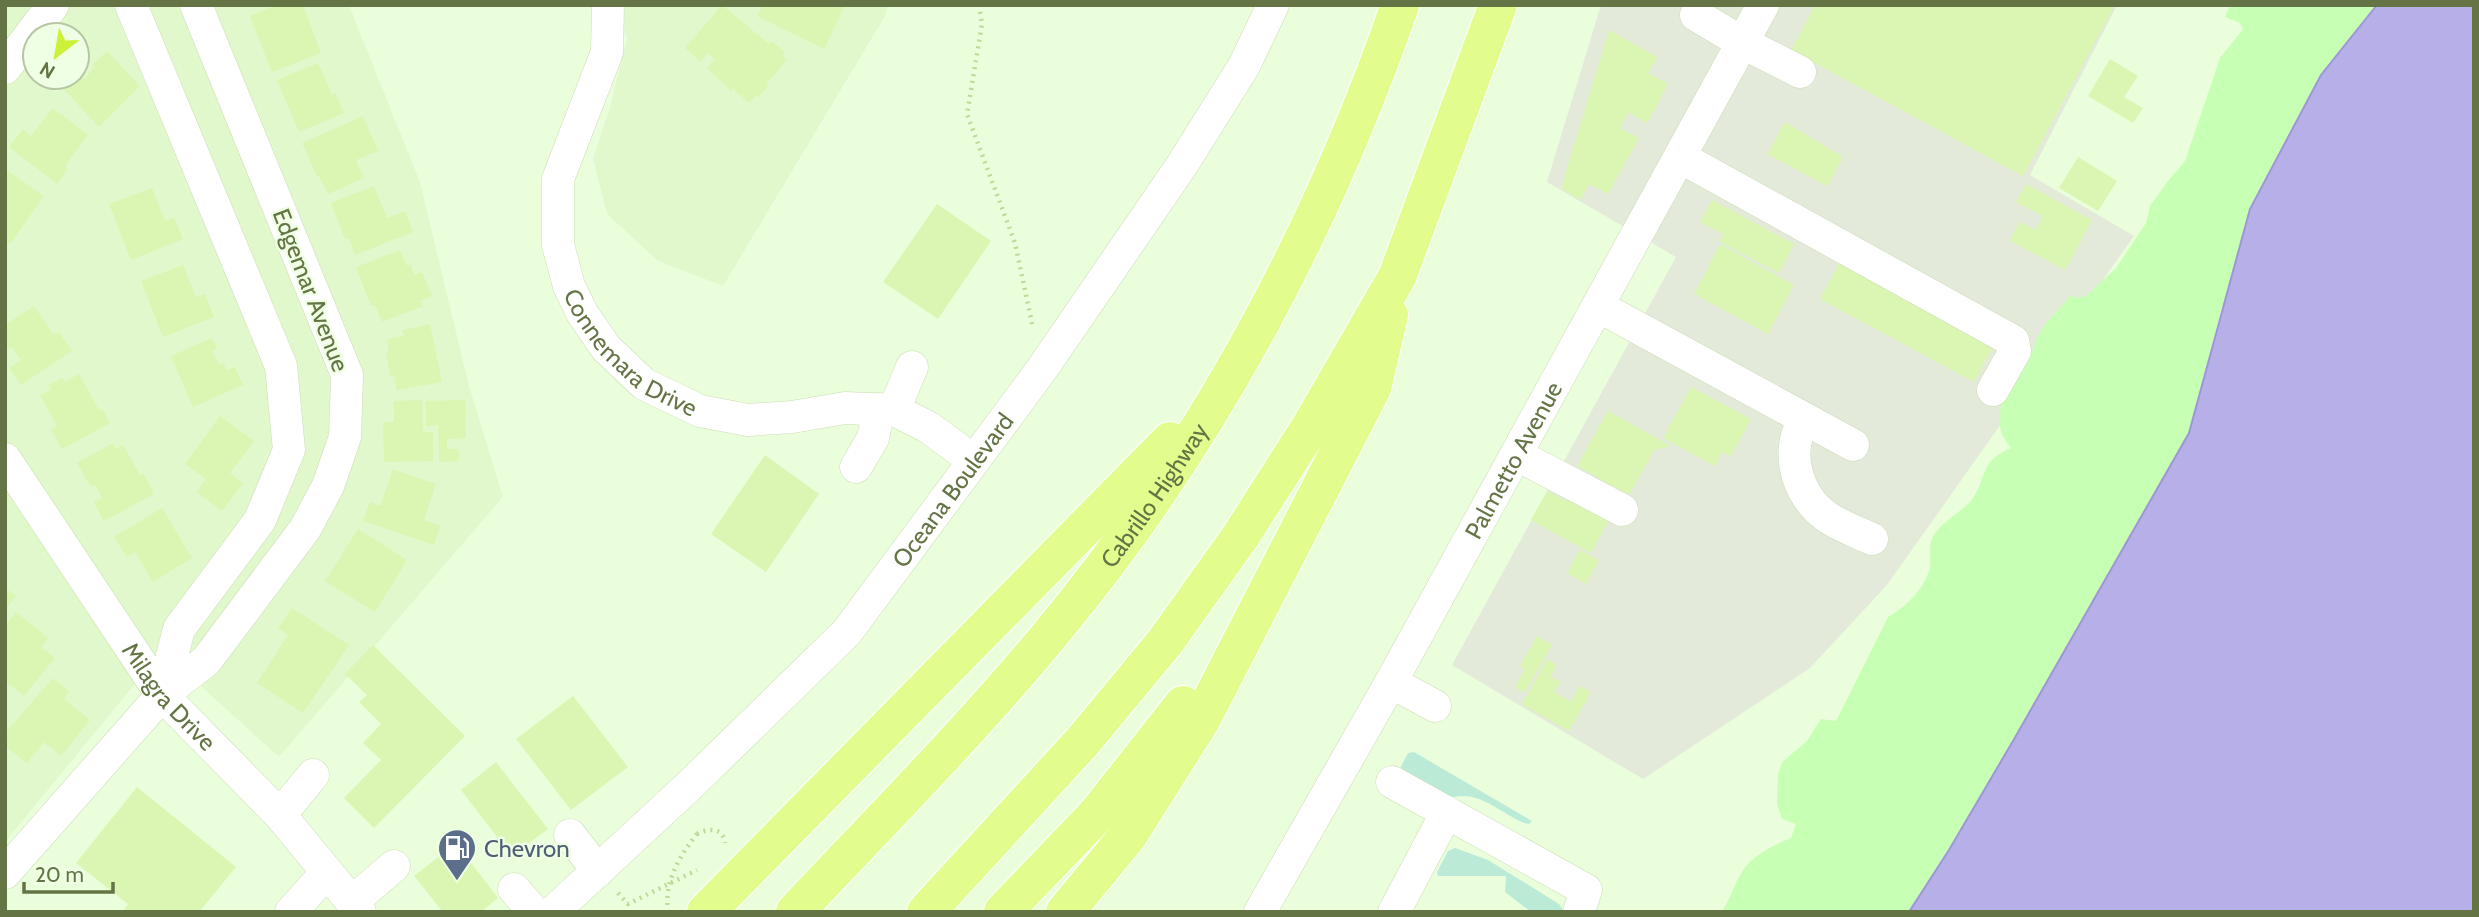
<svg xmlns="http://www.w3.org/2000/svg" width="2479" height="917" viewBox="0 0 2479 917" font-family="Cabin,sans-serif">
  <rect width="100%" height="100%" fill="#eafedc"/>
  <!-- residential -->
  <path fill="#e1f8cd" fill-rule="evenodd" d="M5 5H349L420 182 469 386 503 497 279 757 162 651 5 842ZM35 35H77V77H35Z
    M609 5H889L885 16 723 286 658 261 607 214 593 159 610 107 627 38Z"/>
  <!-- industrial -->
  <path fill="#e3eada" d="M1601 5H2117L2030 175 2134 236 1887 585 1810 668 1643 779 1452 665 1676 257 1547 182Z"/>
  <!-- green -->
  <path fill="#bbebd7" d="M1414 752 1532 821 1529 824 1524 823C1496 811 1478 788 1446 799L1397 774 1408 753Z
    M1455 848 1488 860 1559 904 1565 912H1531L1505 892 1506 876H1438L1437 872 1448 851Z"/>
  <!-- sand -->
  <path fill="#c7ffb5" d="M2230 5H2377L2321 75 2221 310 2189 433 2013 741 1949 850 1909 912H1722C1729 900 1733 888 1739 877 1749 857 1771 846 1791 838L1796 824 1782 819 1777 804 1778 775 1782 762 1807 741 1821 719 1836 721 1888 617C1905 608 1925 588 1930 568 1931 560 1929 549 1931 541 1937 523 1962 513 1973 498 1987 476 1981 460 2011 448 1980 411 2017 386 2032 353 2035 346 2036 339 2040 333 2048 319 2061 307 2071 295L2075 298 2085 297 2116 268 2146 223 2150 206 2168 181 2185 161 2220 58 2243 29 2240 23 2225 17Z"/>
  <!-- water -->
  <path fill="#b7b0e8" stroke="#9f96da" stroke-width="2" d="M2377 5H2474V912H1909L1949 850 2013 741 2189 433 2250 209 2321 75Z"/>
  <!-- building -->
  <path fill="#dbf5b2" d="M276 5H303L321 53 272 72 250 16Z
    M722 5 769 44 771 41 785 52 782 56 787 60 766 84 768 86 758 97 756 95 749 103 732 88 731 91 707 68 715 59 708 53 701 62 685 48Z
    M763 5H845L824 49 757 16Z
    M1815 5H2115L2023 176 1791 50Z
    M1609 30 1657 57 1648 73 1668 84 1647 123 1628 112 1620 128 1639 138 1608 194 1589 184 1580 200 1561 188Z
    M107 51 140 86 99 127 59 84 67 77H77V72L84 79 94 68 92 65Z
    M2110 59 2138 76 2124 97 2143 108 2133 123 2088 96Z
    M318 63 332 95 335 93 344 113 299 132 277 80Z
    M53 108 88 135 65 166 68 169 57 184 9 147 23 129 31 136Z
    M363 116 378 151 356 160 364 178 328 194 319 176 317 177 302 143Z
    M1785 122 1843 157 1827 186 1767 154Z
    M2078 157 2117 181 2098 211 2059 188Z
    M5 169 44 196 10 244 5 241Z
    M2026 184 2092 220 2065 270 2009 240 2020 222 2036 230 2043 216 2016 202Z
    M374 186 387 218 405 211 413 232 355 255 349 238 345 239 331 203Z
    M152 188 165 221 174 218 183 239 131 260 109 204Z
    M1712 200 1794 244 1779 273 1719 241 1723 234 1700 222Z
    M937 204 991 241 938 319 883 282Z
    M1720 244 1794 285 1768 334 1694 294Z
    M400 250 407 266 411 265 414 275 422 272 432 296 420 301 423 306 382 322 375 305 371 306 356 267Z
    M1839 263 1993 347 1974 382 1820 299Z
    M183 265 196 297 205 294 214 317 163 337 141 281Z
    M34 306 54 335 59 332 72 351 21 385 9 368 21 360 12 347 8 349 5 346V325Z
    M430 324 442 382 397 390 394 375 390 376 386 352 389 351 387 339 404 336 402 330Z
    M212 338 217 348 212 351 219 365 223 363 227 370 235 367 243 385 193 407 171 356Z
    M79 374 99 410 102 409 110 423 62 449 51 429 57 426 40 395 51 390 48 385 62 378 65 382Z
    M1691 387 1751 419 1731 456 1722 452 1715 466 1663 438Z
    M422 400 423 432H433V461L384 462 383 422H394V401Z
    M465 400 466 438 447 439V449H459V461L439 462 438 425 426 426V401Z
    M1608 411 1671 446 1654 450 1629 495 1577 466Z
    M220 416 254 441 230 473 243 483 222 511 197 492 206 479 185 464Z
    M113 443 116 449 123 445 140 475 143 473 154 494 104 521 94 502 102 498 95 485 91 487 77 463Z
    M765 455 819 494 766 572 711 534Z
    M393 469 436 484 424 520 440 526 434 545 363 521 370 502 380 506Z
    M1547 491 1566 501 1569 497 1609 519 1591 553 1531 520Z
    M162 508 192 558 153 582 135 552 127 557 114 537Z
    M358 529 407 560 375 612 325 581Z
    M1580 550 1599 560 1586 584 1567 573Z
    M5 588 16 596 5 610Z
    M292 608 349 645 303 713 257 683 288 635 278 628Z
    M16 612 48 638 41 647 55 658 24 696 5 681V626Z
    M1537 636 1552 645 1524 693 1515 687 1525 669 1520 666Z
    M373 645 465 736 374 828 344 798 381 760 363 743 381 724 359 702 367 695 345 674Z
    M1547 659 1557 665 1550 676 1560 682 1554 692 1571 702 1580 686 1591 692 1569 731 1522 704Z
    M53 678 69 692 64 699 90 720 61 756 44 742 27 763 5 746V733Z
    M573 696 628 767 571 810 516 739Z
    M496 762 548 829 512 856 461 790Z
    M137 787 236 867 199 912H122L128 904 76 863Z
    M456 843 498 898 481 912H443L414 876Z"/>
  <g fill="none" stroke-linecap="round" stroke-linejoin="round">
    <defs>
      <g id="minor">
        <path d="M131 5 281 366 289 450 260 520 179 629 162 695"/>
        <path id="s1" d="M608 5 607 52 558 179V245L569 286 582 313 606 348 644 384 700 411 748 420 792 417 845 408 894 410 928 427 973 460"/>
        <path d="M1696 15 1743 43 1800 72"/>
        <path d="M5 68 53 5"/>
        <path d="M1680 157 2013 341 2015 351 1993 390"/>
        <path d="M1598 306 1853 445"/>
        <path d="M894 410 912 367"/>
        <path d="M1805 419C1784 450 1796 495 1827 517 1840 526 1857 532 1872 539"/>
        <path d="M1517 455 1622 510"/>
        <path id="s2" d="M5 459 162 695 280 815 360 912"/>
        <path d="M856 467 873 438 879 409"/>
        <path d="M1391 682 1435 706"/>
        <path d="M1392 782 1586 890 1579 912"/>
        <path d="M280 815 313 775"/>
        <path d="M570 835 598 871"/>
        <path d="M5 873 162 695 206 661 305 529 328 486 345 437 347 375 196 5"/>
        <path d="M514 889 534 912"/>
        <path d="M352 902 394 866"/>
        <path d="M291 912 327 872"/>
        <path id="s3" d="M553 912 690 785 847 632 1042 369 1182 165 1244 66 1273 5"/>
        <path id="s4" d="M1260 912 1391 682 1763 5"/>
        <path d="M1394 912 1447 812"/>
      </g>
      <g id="highway">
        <path d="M706 912 1170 441"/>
        <path id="s5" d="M795 912C890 811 988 713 1074 605 1217 427 1325 221 1400 5"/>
        <path d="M926 912 1083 741 1165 642 1240 537 1309 429 1397 277 1498 5"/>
        <path d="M1003 912 1097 814 1183 705"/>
        <path d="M1065 912 1127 837 1201 720 1372 388 1389 315"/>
      </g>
    </defs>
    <!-- minor casing -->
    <use href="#minor" stroke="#caddb3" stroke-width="33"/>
    <!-- highway casing -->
    <use href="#highway" stroke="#fff" stroke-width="40"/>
    <!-- path -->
    <path stroke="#c0d996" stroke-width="4.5" stroke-dasharray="2 5" stroke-linecap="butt" d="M979 5 982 24 967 114 1015 243 1033 328
      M697 834C708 828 723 827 725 843
      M618 893 628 904 697 870"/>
    <!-- minor -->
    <use href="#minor" stroke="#fff" stroke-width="32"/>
    <!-- highway -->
    <use href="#highway" stroke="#e2fd8e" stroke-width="38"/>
    <!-- path-bridge -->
    <path stroke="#c0d996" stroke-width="4.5" stroke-dasharray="2 5" stroke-linecap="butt" d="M668 912C664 881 679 857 697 834"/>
  </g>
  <!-- icons -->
  <defs>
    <symbol id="fuel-pin" viewBox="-11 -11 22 30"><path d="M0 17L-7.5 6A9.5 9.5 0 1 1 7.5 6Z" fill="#5c6f8a" stroke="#efffe4"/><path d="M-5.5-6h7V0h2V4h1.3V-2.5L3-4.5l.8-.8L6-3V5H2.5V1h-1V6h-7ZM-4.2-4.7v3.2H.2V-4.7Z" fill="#fff"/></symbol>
  </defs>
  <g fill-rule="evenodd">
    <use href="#fuel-pin" x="435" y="826" width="44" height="60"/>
  </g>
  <g text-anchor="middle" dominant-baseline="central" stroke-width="5" stroke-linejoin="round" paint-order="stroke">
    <!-- street labels -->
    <g font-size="24" fill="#647444" stroke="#efffe4">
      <text transform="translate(311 290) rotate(69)">Edgemar Avenue</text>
      <text stroke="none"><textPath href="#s1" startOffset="385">Connemara Drive</textPath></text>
      <text stroke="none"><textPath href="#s4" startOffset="518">Palmetto Avenue</textPath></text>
      <text stroke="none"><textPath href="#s3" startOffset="583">Oceana Boulevard</textPath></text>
      <text stroke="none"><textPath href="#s5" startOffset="551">Cabrillo Highway</textPath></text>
      <text stroke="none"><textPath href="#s2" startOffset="289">Milagra Drive</textPath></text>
    </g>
    <!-- service labels -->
    <g font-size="24" fill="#4e5e75" stroke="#efffe4" text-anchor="start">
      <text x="484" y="848">Chevron</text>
    </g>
  </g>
  <!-- border -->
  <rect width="2479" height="917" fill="none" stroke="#647444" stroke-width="14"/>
  <!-- north arrow -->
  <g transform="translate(56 56) rotate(211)"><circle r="33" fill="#efffe4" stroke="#b7c7a4" stroke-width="2"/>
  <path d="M0-5L12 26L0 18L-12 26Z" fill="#cbf138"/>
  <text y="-10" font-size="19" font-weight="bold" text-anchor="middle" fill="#647444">N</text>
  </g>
  <!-- scale -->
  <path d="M24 882v10h89v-10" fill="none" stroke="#647444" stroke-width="3.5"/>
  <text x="35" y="882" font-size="21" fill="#647444" stroke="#efffe4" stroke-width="5" paint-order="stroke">20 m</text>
</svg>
